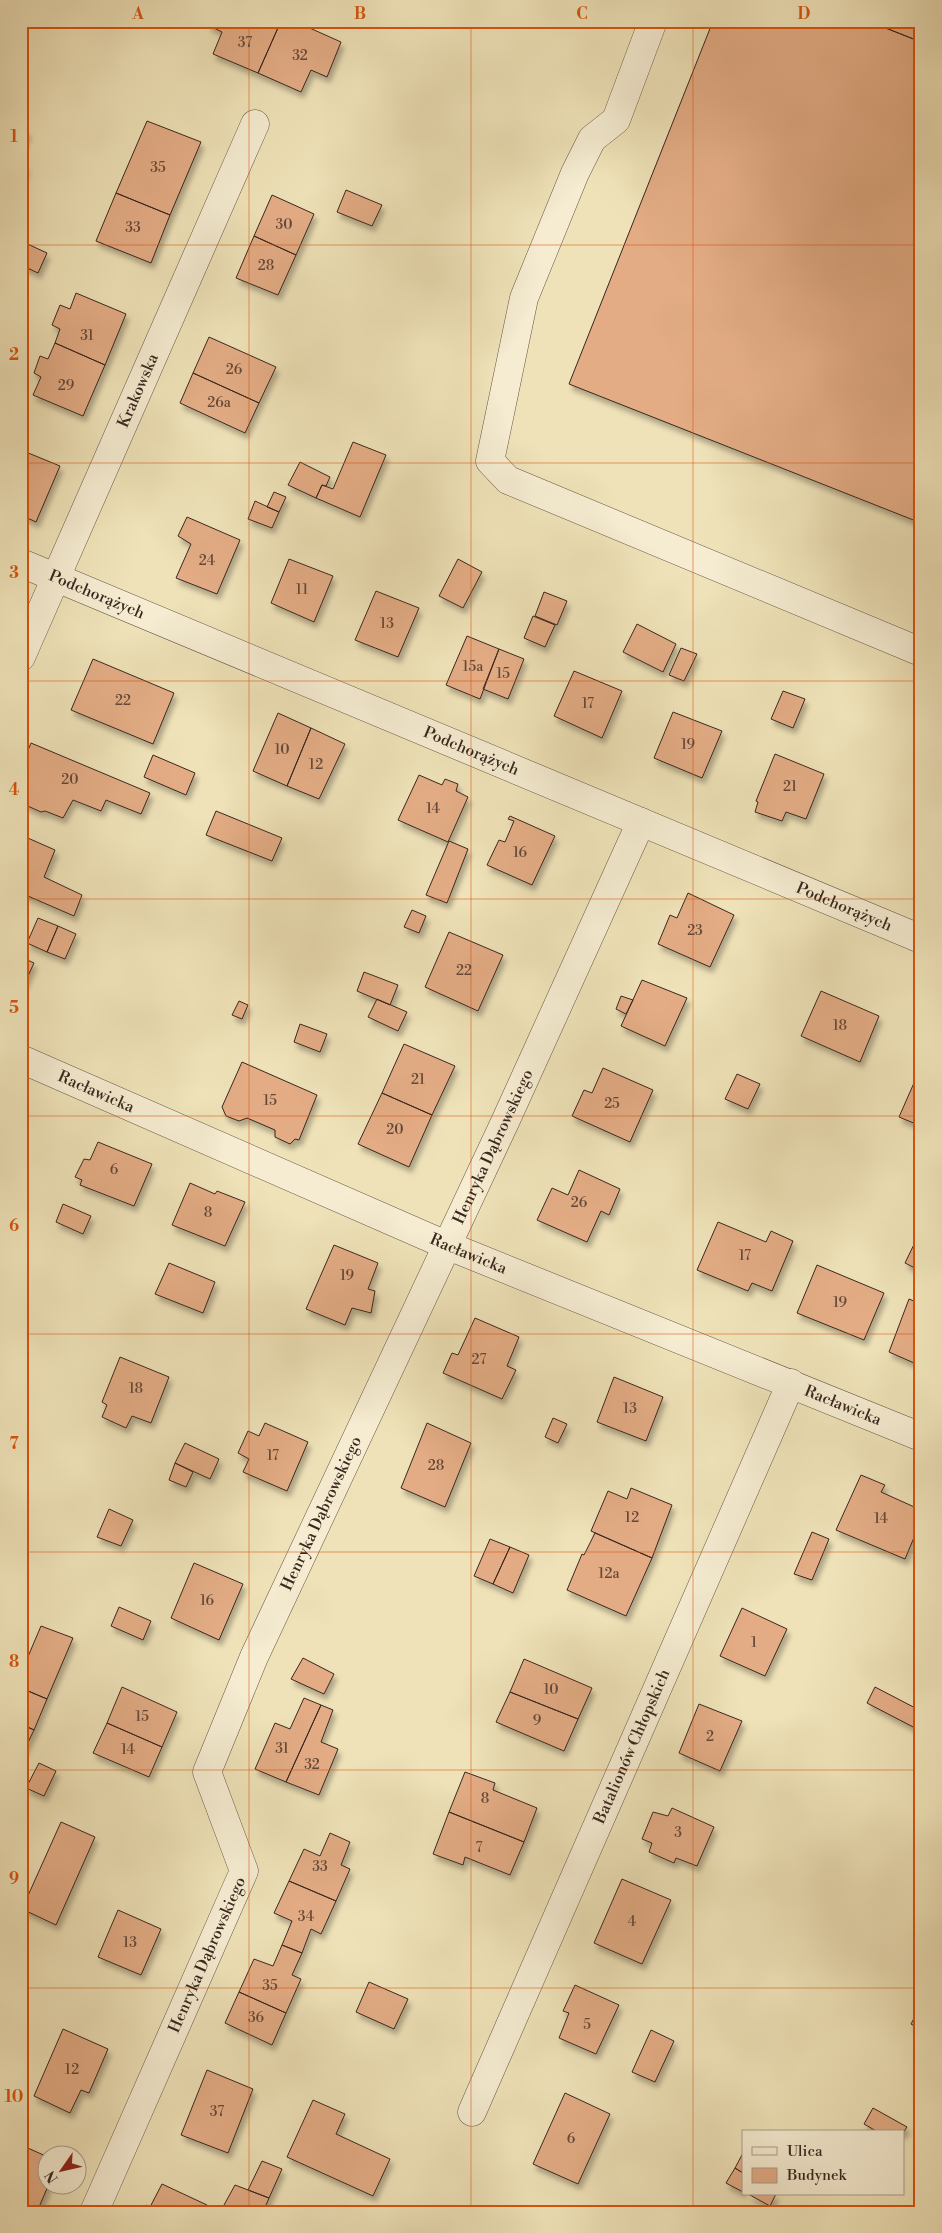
<svg xmlns="http://www.w3.org/2000/svg" width="942" height="2233" viewBox="0 0 942 2233" font-family="'Libre Bodoni',serif">
  <defs>
    <filter id="shadow"><feDropShadow dx="3" dy="5.5" stdDeviation="2.5" flood-color="#0004"/></filter>
  </defs>
  <rect width="100%" height="100%" fill="#efe2b8"/>
  <filter id="stains"><feTurbulence type="fractalNoise" baseFrequency=".004" numOctaves="4"/><feColorMatrix values="0 0 0 0 .2 0 0 0 0 .09 0 0 0 0 .02 0 0 0 .5 -.17"/></filter>
  <radialGradient id="worn" r=".72"><stop offset=".6" stop-color="#630" stop-opacity="0"/><stop offset="1" stop-color="#630" stop-opacity=".3"/></radialGradient>
  <!-- building -->
  <path fill="#e3ac85" stroke="#3a271f" filter="url(#shadow)" d="M209 21H281L258 73 213 54 222 32 208 25Z
    M281 21H305L303 25 341 42 327 77 311 70 301 92 258 73Z
    M713 21H868L921 42V523L569 384Z
    M868 21H921V42Z
    M147 121 201 142 170 215 116 193Z
    M21 129 28 132 21 147Z
    M21 165 26 167 21 179Z
    M346 190 382 205 372 226 337 212Z
    M116 193 170 215 151 263 96 241Z
    M272 195 314 214 296 255 254 236Z
    M254 236 296 255 278 295 236 278Z
    M21 241 47 253 38 273 21 265Z
    M76 293 126 314 105 365 55 343 60 329 52 325 60 305 70 309Z
    M209 337 276 367 259 403 193 373Z
    M55 343 105 365 83 416 33 395 41 377 34 373 40 356 48 359Z
    M193 373 259 403 245 433 180 403Z
    M353 442 386 455 360 517 316 498 322 485 333 489Z
    M21 450 60 466 36 522 21 515Z
    M300 462 330 477 326 486 322 485 316 498 288 485Z
    M274 492 286 497 279 512 267 507Z
    M255 501 279 512 272 528 248 519Z
    M187 517 240 540 217 594 176 578 191 544 178 536Z
    M289 559 333 576 314 622 271 603Z
    M458 559 482 572 463 608 439 596Z
    M376 591 419 608 398 657 355 640Z
    M544 592 567 601 557 625 535 616Z
    M533 616 555 625 545 647 524 638Z
    M637 624 676 644 663 672 623 652Z
    M467 636 499 649 480 699 446 685Z
    M681 648 697 654 684 681 669 675Z
    M499 649 524 659 508 699 483 689Z
    M93 659 174 693 153 744 71 710Z
    M574 671 622 691 602 738 554 716Z
    M783 691 805 699 793 728 771 719Z
    M673 712 722 731 702 778 654 758Z
    M278 713 311 728 287 786 253 771Z
    M311 728 345 744 319 799 287 786Z
    M31 743 150 793 141 814 106 800 101 811 73 800 63 818 45 811 41 812 21 803V767Z
    M775 754 824 774 806 819 786 812 782 821 755 812 758 802 756 801Z
    M153 755 195 773 186 795 144 777Z
    M419 775 442 785 445 779 458 784 456 791 468 797 448 842 398 820Z
    M216 811 282 838 272 861 206 835Z
    M510 816 555 836 532 885 487 865 499 840 505 842 514 821 508 819Z
    M21 835 55 850 44 877 82 895 74 916 21 893Z
    M449 841 468 849 447 903 426 895Z
    M688 893 734 915 710 967 658 944 670 915 677 918Z
    M412 910 426 916 419 933 404 927Z
    M38 918 58 926 47 952 27 943Z
    M58 926 76 934 65 959 47 952Z
    M449 932 503 955 478 1011 425 987Z
    M21 957 34 963 21 991Z
    M364 972 398 985 390 1005 357 991Z
    M642 980 687 998 665 1046 621 1026Z
    M821 991 879 1016 860 1062 801 1036Z
    M621 996 633 1000 626 1014 616 1009Z
    M377 999 407 1012 398 1031 368 1017Z
    M239 1001 248 1005 242 1019 232 1015Z
    M300 1024 327 1034 320 1052 294 1042Z
    M404 1044 455 1066 432 1115 382 1093Z
    M242 1062 317 1095 299 1140 295 1139 290 1144 275 1137V1130L247 1118 239 1121 226 1116 222 1107Z
    M921 1067V1126L899 1117Z
    M603 1068 653 1090 630 1142 572 1116 584 1090 592 1093Z
    M737 1074 760 1084 748 1109 725 1099Z
    M382 1093 432 1115 409 1167 358 1144Z
    M98 1142 152 1164 134 1206 80 1185 82 1180 75 1177 84 1159 90 1160Z
    M579 1170 620 1189 609 1215 601 1211 587 1242 537 1220 552 1188 568 1195Z
    M190 1183 215 1194 217 1191 245 1202 225 1246 172 1225Z
    M63 1204 91 1216 83 1234 56 1222Z
    M718 1222 766 1242 771 1231 793 1241 772 1291 752 1283 748 1291 697 1270Z
    M921 1230V1271L905 1263Z
    M334 1245 378 1263 368 1289 375 1291 371 1313 352 1308 345 1325 306 1309Z
    M169 1263 215 1282 203 1313 155 1294Z
    M817 1265 884 1293 864 1340 797 1313Z
    M909 1299 921 1304V1366L889 1352Z
    M475 1318 519 1337 507 1366 516 1370 502 1399 443 1373 452 1353 458 1355Z
    M120 1357 169 1377 151 1423 132 1416 126 1428 102 1417 107 1405 102 1402Z
    M614 1377 663 1397 646 1441 597 1422Z
    M553 1418 567 1424 558 1443 545 1437Z
    M265 1423 308 1442 287 1491 243 1472 249 1459 238 1453 248 1431 259 1436Z
    M427 1423 471 1443 445 1507 401 1488Z
    M185 1443 219 1459 210 1479 175 1463Z
    M175 1463 193 1472 186 1487 169 1480Z
    M861 1475 885 1485 881 1492 921 1510V1529L918 1528 905 1559 836 1530Z
    M631 1488 672 1505 652 1558 591 1531 608 1491 627 1499Z
    M109 1509 133 1520 121 1546 97 1537Z
    M812 1532 829 1539 812 1580 794 1574Z
    M595 1533 652 1558 626 1616 567 1590 582 1554 584 1555Z
    M490 1539 510 1547 493 1584 474 1576Z
    M510 1547 529 1555 513 1593 493 1584Z
    M194 1563 243 1584 219 1640 171 1618Z
    M119 1607 151 1621 143 1640 111 1626Z
    M742 1608 787 1629 765 1676 720 1656Z
    M41 1626 73 1638 47 1699 21 1688V1673Z
    M303 1658 334 1674 324 1694 291 1679Z
    M524 1659 592 1688 578 1719 510 1692Z
    M122 1687 177 1712 162 1747 107 1723Z
    M875 1687 921 1711V1723L917 1729 867 1703Z
    M21 1688 47 1699 34 1730 21 1724Z
    M510 1692 578 1719 564 1751 496 1722Z
    M304 1698 321 1705 286 1782 255 1769 275 1723 290 1729Z
    M699 1704 742 1721 720 1771 679 1753Z
    M321 1705 333 1710 321 1742 338 1749 319 1795 286 1782Z
    M107 1723 162 1747 149 1777 93 1753Z
    M21 1724 34 1730 21 1757Z
    M39 1763 56 1771 44 1796 26 1788Z
    M465 1772 495 1783 493 1790 537 1808 524 1842 449 1812Z
    M672 1808 714 1827 697 1866 676 1858 674 1863 649 1852 652 1843 642 1839 653 1812 668 1816Z
    M449 1812 524 1842 510 1875 465 1857 463 1865 433 1854Z
    M61 1822 95 1837 56 1925 22 1909Z
    M330 1833 350 1842 341 1865 350 1869 336 1901 289 1881 304 1849 320 1856Z
    M622 1879 671 1900 642 1964 594 1943Z
    M289 1881 336 1901 321 1934 311 1929 302 1953 282 1945 292 1921 274 1913Z
    M118 1910 161 1929 141 1975 98 1957Z
    M282 1945 302 1953 292 1975 301 1979 286 2013 239 1992 254 1959 273 1966Z
    M369 1982 408 1999 394 2029 356 2012Z
    M575 1985 619 2005 596 2054 559 2038 569 2013 563 2011Z
    M239 1992 286 2013 272 2045 225 2023Z
    M920 2007H921V2030L911 2024Z
    M63 2029 108 2049 89 2093 81 2090 70 2113 34 2096Z
    M651 2030 674 2041 655 2082 632 2072Z
    M207 2070 253 2089 228 2153 181 2135Z
    M565 2093 610 2114 578 2184 533 2164Z
    M313 2100 345 2114 336 2134 390 2159 373 2196 287 2157Z
    M873 2108 907 2127 903 2133 878 2132 864 2124Z
    M21 2145 48 2157V2186L37 2212H21Z
    M743 2153V2173L735 2168Z
    M262 2161 282 2169 269 2198 248 2190Z
    M735 2168 743 2173V2192L726 2183Z
    M162 2184 207 2205 205 2212H143L146 2205 150 2207Z
    M235 2185 269 2198 263 2212H237L224 2205Z
    M748 2194H776L770 2206Z"/>
  <g fill="none" stroke-linecap="round" stroke-linejoin="round">
    <defs>
      <g id="minor">
        <path d="M653 21 616 120 592 139 575 173 524 298 490 461 508 480 921 652"/>
        <path id="s1" d="M21 563 921 939"/>
        <path id="s2" d="M21 657 255 124"/>
        <path id="s3" d="M21 1059 446 1245 921 1437"/>
        <path id="s4" d="M472 2112 791 1383"/>
        <path id="s5" d="M94 2212 244 1871 207 1772 254 1657 505 1122 641 822"/>
      </g>
    </defs>
    <!-- minor casing -->
    <use href="#minor" stroke="#675645" stroke-width="29"/>
    <!-- minor -->
    <use href="#minor" stroke="#f5ecd1" stroke-width="28"/>
  </g>
  <!-- grid -->
  <path fill="none" stroke="#d7540e" stroke-width="1" stroke-opacity="0.55" d="M249 21V2212M471 21V2212M693 21V2212M21 245H921M21 463H921M21 681H921M21 899H921M21 1116H921M21 1334H921M21 1552H921M21 1770H921M21 1988H921"/>
  <g text-anchor="middle" dominant-baseline="central" stroke-width="5" stroke-linejoin="round" paint-order="stroke">
    <!-- number labels -->
    <g font-size="14" fill="#644838">
      <text x="245" y="43">37</text>
      <text x="300" y="56">32</text>
      <text x="158" y="168">35</text>
      <text x="284" y="225">30</text>
      <text x="133" y="228">33</text>
      <text x="266" y="266">28</text>
      <text x="87" y="336">31</text>
      <text x="234" y="370">26</text>
      <text x="66" y="386">29</text>
      <text x="219" y="403">26a</text>
      <text x="207" y="561">24</text>
      <text x="302" y="590">11</text>
      <text x="387" y="624">13</text>
      <text x="473" y="667">15a</text>
      <text x="503" y="674">15</text>
      <text x="123" y="701">22</text>
      <text x="588" y="704">17</text>
      <text x="688" y="745">19</text>
      <text x="282" y="750">10</text>
      <text x="316" y="765">12</text>
      <text x="70" y="780">20</text>
      <text x="790" y="787">21</text>
      <text x="433" y="809">14</text>
      <text x="520" y="853">16</text>
      <text x="695" y="931">23</text>
      <text x="464" y="971">22</text>
      <text x="840" y="1026">18</text>
      <text x="418" y="1080">21</text>
      <text x="270" y="1101">15</text>
      <text x="612" y="1104">25</text>
      <text x="395" y="1130">20</text>
      <text x="114" y="1170">6</text>
      <text x="579" y="1203">26</text>
      <text x="208" y="1213">8</text>
      <text x="745" y="1256">17</text>
      <text x="347" y="1276">19</text>
      <text x="840" y="1303">19</text>
      <text x="479" y="1360">27</text>
      <text x="136" y="1389">18</text>
      <text x="630" y="1409">13</text>
      <text x="273" y="1456">17</text>
      <text x="436" y="1466">28</text>
      <text x="632" y="1518">12</text>
      <text x="881" y="1519">14</text>
      <text x="609" y="1574">12a</text>
      <text x="207" y="1601">16</text>
      <text x="754" y="1643">1</text>
      <text x="551" y="1690">10</text>
      <text x="142" y="1717">15</text>
      <text x="537" y="1721">9</text>
      <text x="710" y="1737">2</text>
      <text x="282" y="1749">31</text>
      <text x="128" y="1750">14</text>
      <text x="312" y="1765">32</text>
      <text x="485" y="1799">8</text>
      <text x="678" y="1833">3</text>
      <text x="479" y="1848">7</text>
      <text x="320" y="1867">33</text>
      <text x="306" y="1917">34</text>
      <text x="632" y="1922">4</text>
      <text x="130" y="1943">13</text>
      <text x="270" y="1986">35</text>
      <text x="256" y="2018">36</text>
      <text x="587" y="2025">5</text>
      <text x="72" y="2070">12</text>
      <text x="217" y="2112">37</text>
      <text x="571" y="2139">6</text>
    </g>
    <!-- street labels -->
    <g font-size="16" fill="#3a271f" stroke="#f5ecd1">
      <text stroke="none"><textPath href="#s2" startOffset="291">Krakowska</textPath></text>
      <text stroke="none"><textPath href="#s1" startOffset="82">Podchorążych</textPath></text>
      <text stroke="none"><textPath href="#s1" startOffset="488">Podchorążych</textPath></text>
      <text stroke="none"><textPath href="#s1" startOffset="892">Podchorążych</textPath></text>
      <text stroke="none"><textPath href="#s3" startOffset="82">Racławicka</textPath></text>
      <text stroke="none"><textPath href="#s5" startOffset="1166">Henryka Dąbrowskiego</textPath></text>
      <text stroke="none"><textPath href="#s3" startOffset="488">Racławicka</textPath></text>
      <text stroke="none"><textPath href="#s3" startOffset="892">Racławicka</textPath></text>
      <text stroke="none"><textPath href="#s5" startOffset="761">Henryka Dąbrowskiego</textPath></text>
      <text stroke="none"><textPath href="#s4" startOffset="399">Batalionów Chłopskich</textPath></text>
      <text stroke="none"><textPath href="#s5" startOffset="281">Henryka Dąbrowskiego</textPath></text>
    </g>
  </g>
  <!-- margin -->
  <rect width="942" height="2233" fill="none" stroke="#efe2b8" stroke-width="55"/>
  <!-- legend -->
  <rect x="742" y="2130" width="162" height="65" fill="#f5ecd1" stroke="#aa9d8a"/>
  <rect x="752" y="2147" width="25" height="8" fill="#f5ecd1" stroke="#aa9d8a"/>
  <text x="787" y="2156" font-size="15" fill="#3a271f">Ulica</text>
  <rect x="752" y="2168" width="25" height="15" fill="#e3ac85" stroke="#aa9d8a"/>
  <text x="787" y="2180" font-size="15" fill="#3a271f">Budynek</text>
  <!-- north arrow -->
  <g transform="translate(62 2170) rotate(236)"><circle r="24" fill="#f5ecd1" stroke="#aa9d8a"/>
  <path d="M0-4L9 19L0 12L-9 19Z" fill="#8f2418"/>
  <text y="-8" font-size="14" font-weight="bold" text-anchor="middle" fill="#3a271f">N</text>
  </g>
  <rect x="28" y="28" width="886" height="2178" fill="none" stroke="#d7540e" stroke-width="2"/>
  <g font-size="16" text-anchor="middle" font-weight="bold" fill="#d7540e">
    <text x="138" y="19">A</text>
    <text x="360" y="19">B</text>
    <text x="582" y="19">C</text>
    <text x="804" y="19">D</text>
    <text x="14" y="142">1</text>
    <text x="14" y="360">2</text>
    <text x="14" y="578">3</text>
    <text x="14" y="795">4</text>
    <text x="14" y="1013">5</text>
    <text x="14" y="1231">6</text>
    <text x="14" y="1449">7</text>
    <text x="14" y="1667">8</text>
    <text x="14" y="1884">9</text>
    <text x="14" y="2102">10</text>
  </g>
  <rect width="100%" height="100%" filter="url(#stains)"/>
  <rect width="100%" height="100%" fill="url(#worn)"/>
</svg>
